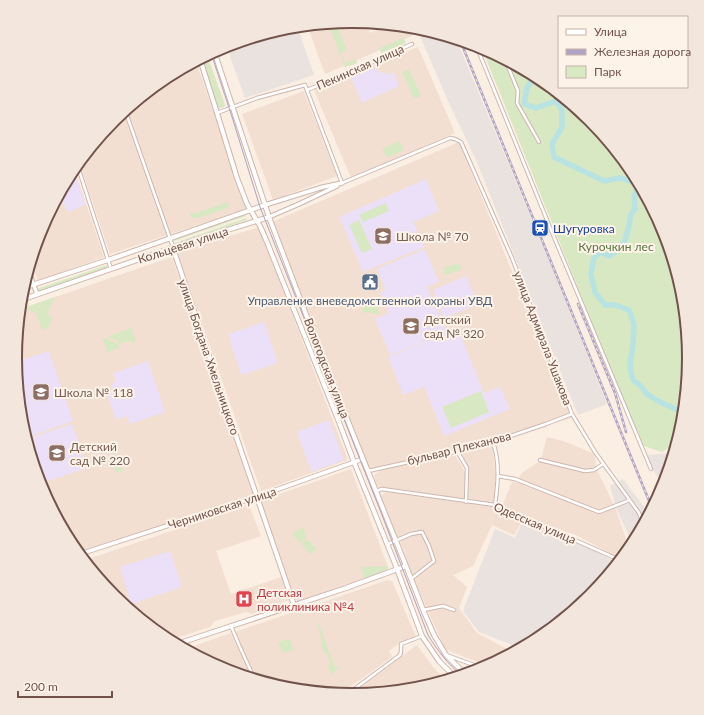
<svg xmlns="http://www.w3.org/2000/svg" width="704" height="715" viewBox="0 0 704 715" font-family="Lato,sans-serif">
  <rect width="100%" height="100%" fill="#fbeee3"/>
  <!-- residential -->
  <path fill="#f2dfd2" d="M352 21 365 22 370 33 390 24 408 26 412 36 325 74 307 25Z
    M418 47 455 133 351 178 314 90Z
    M196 61 246 209 110 254 79 162 114 119 165 77Z
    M304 91 337 176 273 200 242 114Z
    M459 142 572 418 428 456 369 469 272 222Z
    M74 168 104 257 38 281 31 262 41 228Z
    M259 227 348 460 261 491 177 252Z
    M172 257 255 496 81 551H77L72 545 41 486 21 423 15 357 20 309Z
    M547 437 563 441 595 454 596 467 585 470 541 459Z
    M492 445 496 476 493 504 468 500V466L460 452Z
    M455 455 464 470 466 475 465 500 379 487 376 484 374 475 382 470Z
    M540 461 587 472 597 470 614 505 599 511 517 479 523 472Z
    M351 469 388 567V569L385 572 298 601 294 599 260 501Z
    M512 482 521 483 599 513 615 507 629 548 621 559 576 535 538 522 502 506Z
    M388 490 495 506 523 519 514 535 492 525 473 566 453 575 467 587 459 608 477 633 513 652 487 666 445 649 412 575 400 541 397 538 380 497Z
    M249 505 261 536 216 551 231 594 281 577 289 600 252 614 246 612 215 621 210 627 170 640 165 638 114 596 85 560Z
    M388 580 392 581 416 637 398 644 389 651 392 657 360 680 340 693 286 688 256 679 235 632Z
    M231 633 251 677 223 669 192 652 191 647Z
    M417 645 433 667 445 680 418 688 358 694 356 691Z"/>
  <!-- industrial -->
  <path fill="#eae2de" d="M297 26 314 75 245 98 226 45 286 27Z
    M416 27 456 39 548 258 607 404 578 415 477 162 449 103Z
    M673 453 664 485 651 468 647 455Z
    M623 479 644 507 648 515 632 545 630 538 616 508 610 486Z
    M522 522 595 551 617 563 590 596 539 638 520 648 479 632 463 611 495 529 515 538Z"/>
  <!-- education -->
  <path fill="#ebe0f7" d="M371 66 382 73 388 74 393 72 399 86 362 103 350 75Z
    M73 169 86 205 67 212 64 204 51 208Z
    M426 179 439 211 413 222 424 247 363 272 339 217Z
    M425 249 439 282 427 287 431 296 395 311 432 296 447 333 390 355 375 319 389 313 380 292 386 290 377 269Z
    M466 276 478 304 444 318 433 290Z
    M264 322 278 363 241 375 228 334Z
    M458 329 484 393 500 387 510 409 444 436 424 387 403 395 388 357Z
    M49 351 73 421 26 438 21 423 15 362Z
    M148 361 165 412 130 424 127 416 116 420 107 393 113 391 111 383 116 382 113 373Z
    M329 420 344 460 311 472 297 432Z
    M72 424 87 468 42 483 27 439Z
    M170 551 182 587 131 604 120 567Z"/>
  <!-- green -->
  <path fill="#d7e8c3" d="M340 22 341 24 337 26 347 50 341 53 345 63 356 59 357 63 352 65 353 62 352 65 345 67 328 23Z
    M404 38 406 43 381 53 379 48Z
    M481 46 539 77 590 119 632 170 663 229 683 292 689 358 682 423 677 442 662 452 641 445Z
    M207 55 225 105 224 107 220 108 218 107 202 58Z
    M409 69 421 96 414 99 402 72Z
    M399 141 404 150 387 158 382 149Z
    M228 202 229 206 228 208 198 218H194L190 216V213H196Z
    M386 203 389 211 363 222 359 215Z
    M245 214 246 216 174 241 173 239Z
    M246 218 247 220 176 245 175 243Z
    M359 220 372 249 362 253 349 225Z
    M459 263 462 270 445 275 443 268Z
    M107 265 106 268 40 291H37V289Z
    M55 297 47 314 53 318 48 328 42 330 37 314 28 310 27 307Z
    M371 299 377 304 379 315 369 312 363 313 362 309Z
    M131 328 136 342 132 343 131 340 119 344 118 341 107 337Z
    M102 338H104L118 344 119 348 107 352Z
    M481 391 489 412 451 428 442 407Z
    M118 456 123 471 116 473 111 459Z
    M304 528 306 538 300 543 292 534 295 531Z
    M307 539 317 549 311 554 301 544Z
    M387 566 388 568 387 570 364 578 360 567Z
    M319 624 335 668 341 666 332 674 331 673 328 666 330 664 327 653H324L321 643 322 641 317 625Z
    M286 640H290L293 650 284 653 278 644 279 642Z"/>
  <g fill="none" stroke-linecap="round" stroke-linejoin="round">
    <!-- river -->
    <path stroke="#b9e3e3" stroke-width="5.5" d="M535 75 527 88 524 104 536 108 556 101 562 110V127L552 144 554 157 604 181 620 178 634 182 637 189 634 197 635 209 631 214 629 226 625 240 617 251 609 256 600 252 594 258 591 274 595 292 605 305H615L629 310 634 324 633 344 630 365 632 377 634 381 639 384 647 394 658 401 684 413"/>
    <defs>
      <path id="minor" d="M476 45 549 225 651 469
        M505 59 518 91 517 103 539 142
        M307 90 344 75 412 44
        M125 110 173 247
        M217 113 257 98 305 85 342 183 450 138 455 139 461 142 512 258 572 414 595 452 639 513 643 524
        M77 164 111 269
        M493 442C500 463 498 484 495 505
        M457 451 467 468 466 502
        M540 460 585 471 594 470 603 464
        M368 471 481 446 546 424 572 414
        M498 476 515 479 599 512 630 500
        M376 491 382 489 495 505 620 560
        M659 495V492L663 487
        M388 544 411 534 422 532 429 546 434 561 411 579
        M423 610 443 606 454 610
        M231 626 239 645 254 678
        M186 642 189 650
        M449 656 482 668
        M353 690 355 694
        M343 694 353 690 400 655 401 652V644L422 636"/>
      <path id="tertiary" d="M265 205 323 187 342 183
        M269 217 299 204 337 186
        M28 269 37 294
        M80 554 256 497 363 459"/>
      <path id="secondary" d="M214 51 269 217 323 359 406 566 424 612 434 635 446 655 465 674
        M200 59 217 113 237 178 247 204 260 226 267 242 339 422 354 462 394 561 422 636 439 661 455 677
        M173 248 225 404 294 605
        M23 288 108 260 265 205
        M21 300 195 240 269 217
        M177 644 346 588 406 566"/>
    </defs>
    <!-- minor casing -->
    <use href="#minor" stroke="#ceb7ae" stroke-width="4.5"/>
    <!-- tertiary casing -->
    <use href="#tertiary" stroke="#ceb7ae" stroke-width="5.5"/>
    <!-- secondary casing -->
    <use href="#secondary" stroke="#d0b6ab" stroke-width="6"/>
    <!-- minor -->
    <use href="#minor" stroke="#fff" stroke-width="2.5"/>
    <!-- tertiary -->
    <use href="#tertiary" stroke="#fff" stroke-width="3.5"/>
    <!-- secondary -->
    <use href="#secondary" stroke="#fff" stroke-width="4"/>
    <!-- tram -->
    <path stroke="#b0a3c3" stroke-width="1" d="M211 53 233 120 260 207 380 510 428 635C437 650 448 664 461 675"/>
    <defs>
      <path id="rail" d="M460 40 652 508
        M578 304 615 393 626 432"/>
    </defs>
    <!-- rail casing -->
    <use href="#rail" stroke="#b0a3c3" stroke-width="2.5"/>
    <!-- rail -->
    <use href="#rail" stroke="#fef3e9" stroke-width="1" stroke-dasharray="3" stroke-linecap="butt"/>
  </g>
  <!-- icons -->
  <defs>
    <symbol id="station-square" viewBox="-11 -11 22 22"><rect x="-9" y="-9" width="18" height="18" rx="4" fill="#1a4fb4" stroke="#fef3e9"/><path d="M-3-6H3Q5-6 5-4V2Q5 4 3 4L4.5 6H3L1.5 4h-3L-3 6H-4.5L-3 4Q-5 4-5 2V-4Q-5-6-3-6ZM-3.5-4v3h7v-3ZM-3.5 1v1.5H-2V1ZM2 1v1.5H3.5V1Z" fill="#fff"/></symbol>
    <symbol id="school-square" viewBox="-11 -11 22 22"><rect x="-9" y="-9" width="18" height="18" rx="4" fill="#8d6e63" stroke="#fef3e9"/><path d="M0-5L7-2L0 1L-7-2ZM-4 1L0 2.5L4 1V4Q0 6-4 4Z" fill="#fff"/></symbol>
    <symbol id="civic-square" viewBox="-11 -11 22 22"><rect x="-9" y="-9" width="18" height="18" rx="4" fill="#5c6f8a" stroke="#fef3e9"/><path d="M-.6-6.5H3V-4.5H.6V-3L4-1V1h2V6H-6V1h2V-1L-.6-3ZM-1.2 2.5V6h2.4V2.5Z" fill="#fff"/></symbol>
    <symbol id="hospital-square" viewBox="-11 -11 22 22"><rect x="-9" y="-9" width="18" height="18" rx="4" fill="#e0444e" stroke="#fef3e9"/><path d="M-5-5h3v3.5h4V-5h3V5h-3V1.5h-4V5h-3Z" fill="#fff"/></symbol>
  </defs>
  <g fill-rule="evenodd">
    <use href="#station-square" x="530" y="218" width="20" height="20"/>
    <use href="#school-square" x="373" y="226" width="20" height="20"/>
    <use href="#civic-square" x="360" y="272" width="20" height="20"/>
    <use href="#school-square" x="401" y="316" width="20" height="20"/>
    <use href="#school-square" x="31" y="382" width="20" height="20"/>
    <use href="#school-square" x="47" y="443" width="20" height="20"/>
    <use href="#hospital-square" x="234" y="589" width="20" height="20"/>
  </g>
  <g text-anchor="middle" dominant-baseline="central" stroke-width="4" stroke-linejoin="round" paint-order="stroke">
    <!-- street labels -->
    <g font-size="12" fill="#72534b" stroke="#fef3e9">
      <text transform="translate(360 67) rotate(-24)">Пекинская улица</text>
      <text transform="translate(183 245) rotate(-18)">Кольцевая улица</text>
      <text transform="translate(543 338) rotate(69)">улица Адмирала Ушакова</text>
      <text transform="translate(209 357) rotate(71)">улица Богдана Хмельницкого</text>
      <text transform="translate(327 368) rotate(69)">Вологодская улица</text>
      <text transform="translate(459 448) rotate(-14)">бульвар Плеханова</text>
      <text transform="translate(222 508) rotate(-18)">Черниковская улица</text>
      <text transform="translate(535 523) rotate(23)">Одесская улица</text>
    </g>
    <!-- transit labels -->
    <g font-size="12" fill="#164399" stroke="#fef3e9" text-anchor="start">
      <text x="553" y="228">Шугуровка</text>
    </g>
    <!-- education labels -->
    <g font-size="12" fill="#785e54" stroke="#fef3e9" text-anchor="start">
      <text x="396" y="236">Школа № 70</text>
      <text x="424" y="319">Детский<tspan x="424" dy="14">сад № 320</tspan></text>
      <text x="54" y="392">Школа № 118</text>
      <text x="70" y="446">Детский<tspan x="70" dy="14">сад № 220</tspan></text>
    </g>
    <!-- park labels -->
    <g font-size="12" fill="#5a7743" stroke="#fef3e9">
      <text x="616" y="246">Курочкин лес</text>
    </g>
    <!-- service labels -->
    <g font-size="12" fill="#4e5e75" stroke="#fef3e9">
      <text x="370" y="300">Управление вневедомственной охраны УВД</text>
    </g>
    <!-- health labels -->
    <g font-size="12" fill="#be3a42" stroke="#fef3e9" text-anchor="start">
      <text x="257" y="592">Детская<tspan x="257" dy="14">поликлиника №4</tspan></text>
    </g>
  </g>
  <!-- crop -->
  <path d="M0 0H704V715H0ZM22 358a330 330 0 1 1 660 0a330 330 0 1 1-660 0Z" fill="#f3e6dc" fill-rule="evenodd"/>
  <path fill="none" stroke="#72534b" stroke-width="2" d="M22 358a330 330 0 1 1 660 0a330 330 0 1 1-660 0Z"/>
  <!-- legend -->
  <rect x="558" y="16" width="130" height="72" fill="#fef3e9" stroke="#c6b3aa"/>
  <rect x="566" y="29" width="20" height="6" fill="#ffffff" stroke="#c6b3aa"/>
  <text x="594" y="36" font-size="12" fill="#72534b">Улица</text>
  <rect x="566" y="49" width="20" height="6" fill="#b0a3c3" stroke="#c6b3aa"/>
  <text x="594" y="56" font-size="12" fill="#72534b">Железная дорога</text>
  <rect x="566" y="66" width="20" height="12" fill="#d7e8c3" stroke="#c6b3aa"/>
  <text x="594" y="76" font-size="12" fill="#72534b">Парк</text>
  <!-- scale -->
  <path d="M18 691v6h94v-6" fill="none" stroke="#72534b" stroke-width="2"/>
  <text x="24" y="691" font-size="12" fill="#72534b" stroke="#fef3e9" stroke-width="3" paint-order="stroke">200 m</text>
</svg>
